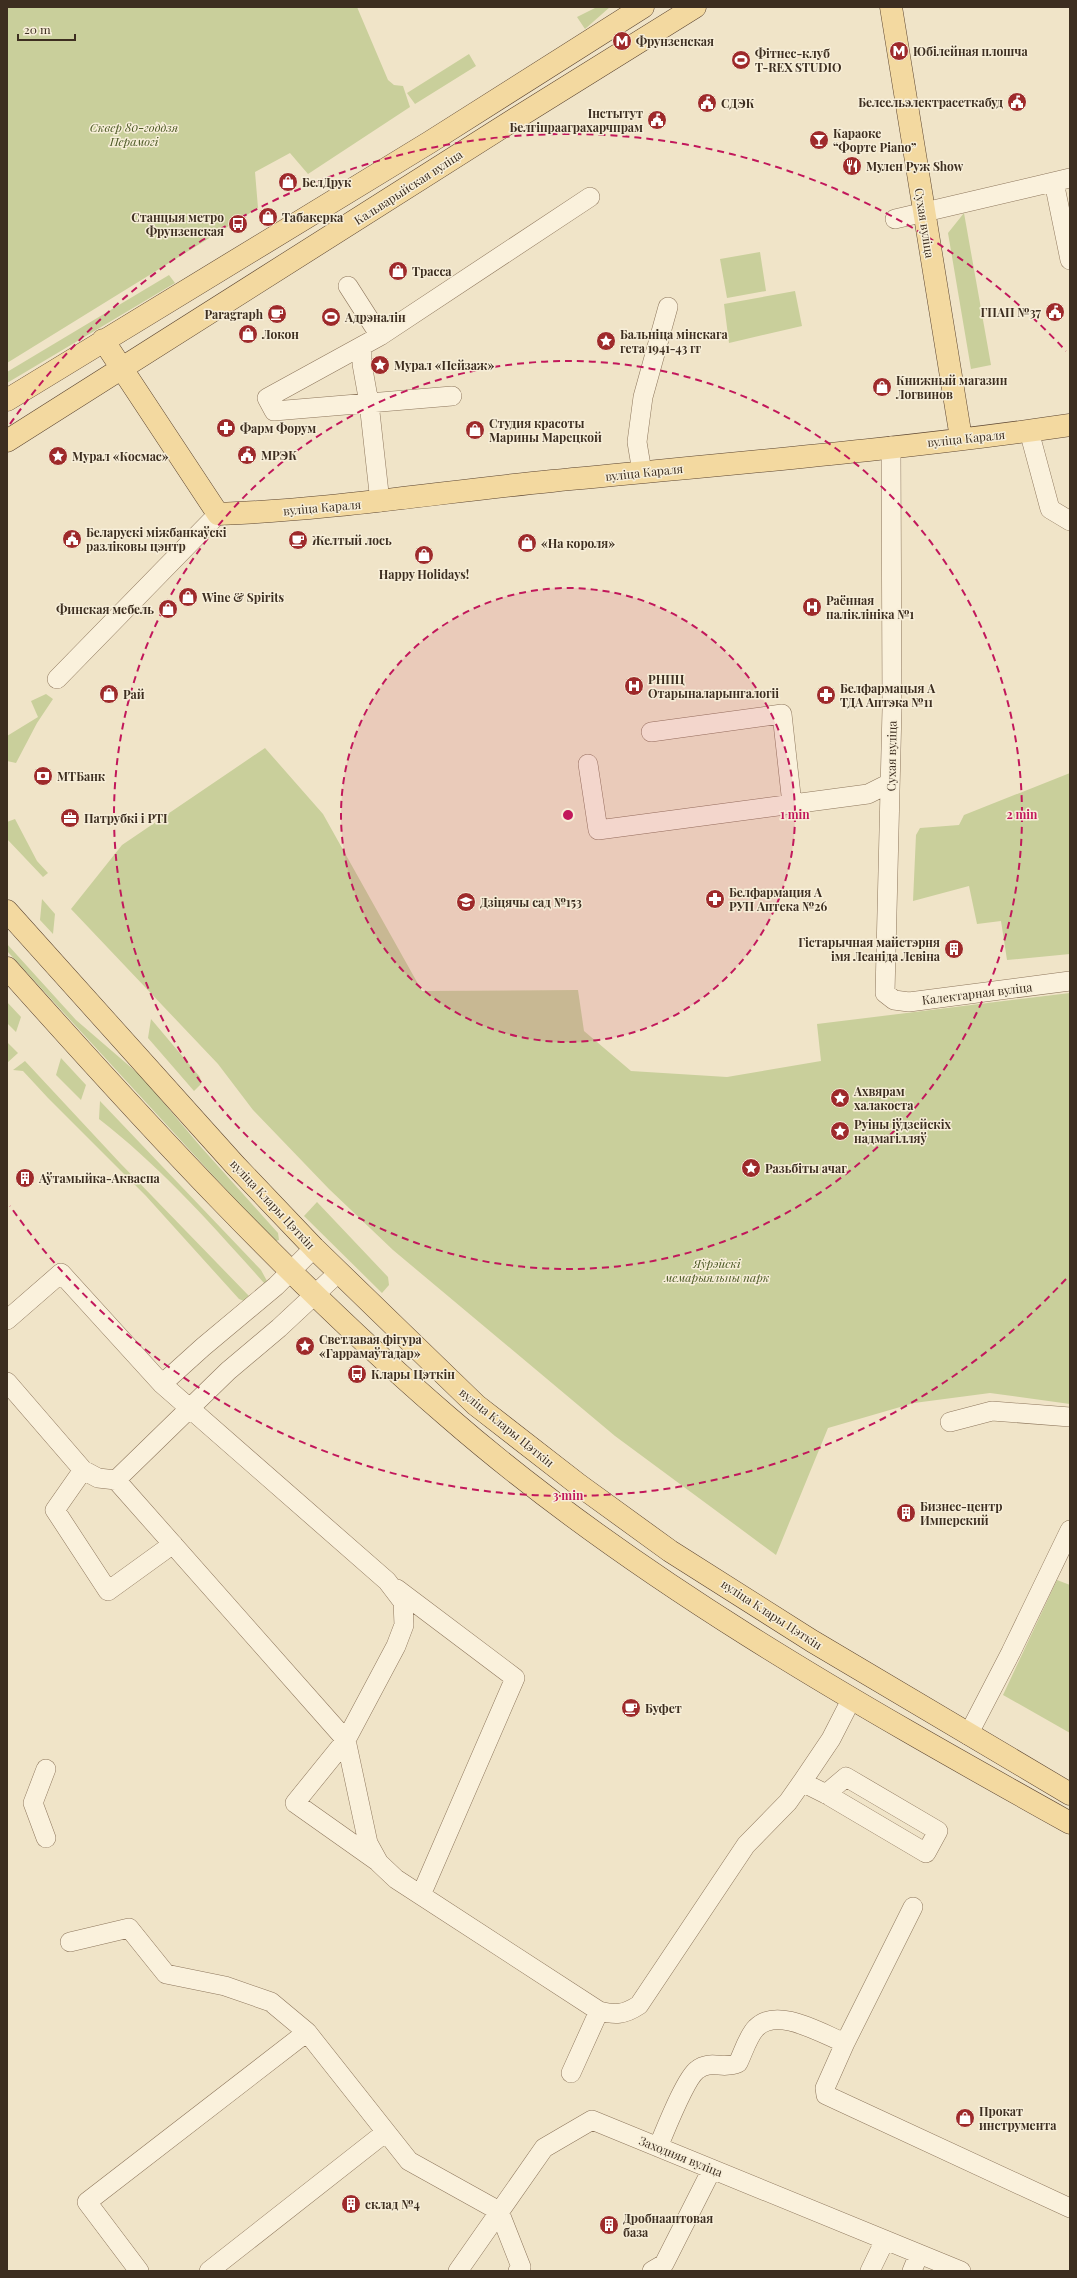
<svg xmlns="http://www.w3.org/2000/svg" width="1077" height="2278" viewBox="0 0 1077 2278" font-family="'Playfair Display',serif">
  <rect width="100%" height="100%" fill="#f0e4c8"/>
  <!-- green -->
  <path fill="#c9cf9b" d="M7 7H357L388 80 394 85 403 86 410 107 308 174 290 153 255 172 258 208 7 363Z
    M597 7H610L585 29 577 17Z
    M469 54 476 66 415 104 407 93Z
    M964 213 991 365 971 369 948 233Z
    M760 252 766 291 727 298 720 259Z
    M169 275 175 283 7 383V372Z
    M795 291 802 326 729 343 724 304Z
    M46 694 53 699 37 723 16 763 7 761V736L38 717 31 701Z
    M265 748 323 814 422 991 578 990 584 1031 631 1071 727 1077 821 1061 817 1024 1070 993V1404L990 1393 914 1403 828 1428 776 1555 615 1436 393 1250 329 1189 253 1110 218 1064 71 909 122 845Z
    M1070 773V954L1007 960 1001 921 977 924 969 886 913 901 916 835 920 828 959 825 964 815Z
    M15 819 37 861 48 873 43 877 7 839V822Z
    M42 899 55 914 53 934 40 920Z
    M7 944 76 1020 141 1076 201 1147 278 1233 279 1240 276 1241 264 1231 7 951Z
    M7 1002 21 1017 16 1032 7 1023Z
    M151 1019 200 1077 201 1084 194 1091 148 1038Z
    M7 1042 18 1053 7 1063Z
    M61 1058 86 1085 81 1100 56 1075Z
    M25 1061 120 1163 249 1296 244 1301 239 1299 146 1196 48 1098 23 1071 13 1070Z
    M100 1101 261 1270 267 1281 265 1284C213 1226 161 1167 99 1119Z
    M317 1202 388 1277 389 1285 382 1293 304 1216Z
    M1057 1580 1070 1585V1733L1003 1695Z"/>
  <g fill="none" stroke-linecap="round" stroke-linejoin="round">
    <defs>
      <path id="minor" d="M1054 182 1070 260
        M895 219 1070 178
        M348 286 380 336 590 197
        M380 336 267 398 274 411 452 396
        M362 346V364L369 403 380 502
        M1029 431 1050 509 1070 521
        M891 446 892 709 885 993 894 1000 909 1002 1070 981
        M642 472 637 442 643 397 668 307
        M57 679 218 514
        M651 732 782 714 792 804
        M588 764 598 830 868 794 890 783
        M7 1320 61 1273 162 1384 387 1581 403 1602 404 1625 396 1646 346 1740 116 1480 98 1478 83 1470 7 1382
        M162 1384 203 1347 276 1286 314 1248
        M950 1422 992 1411 1070 1417
        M83 1470 55 1510 108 1591 173 1544
        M116 1480 228 1371 279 1328 339 1272
        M397 1589 515 1678 421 1895
        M968 1735 1011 1652 1070 1530
        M346 1740 368 1843 379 1863 396 1879 599 2011C615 2015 624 2015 639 2005L746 1845 788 1802 802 1782
        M346 1740 295 1803 377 1861
        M826 1794 846 1777 938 1831 926 1853 826 1794 802 1782 831 1739 852 1698
        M46 1838 33 1803 46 1769
        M70 1942 129 1928 166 1974 225 1986 271 2002 307 2032 409 2161 499 2211 521 2267 518 2271
        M845 2043 825 2088 826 2095 1070 2208
        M571 2073 599 2011
        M658 2147C665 2131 685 2079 697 2070 711 2059 723 2070 738 2063 743 2053 748 2036 756 2028 777 2006 822 2034 845 2043L913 1907
        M139 2271 87 2202 307 2032
        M209 2271 386 2132
        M458 2271 544 2148 592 2120 961 2271
        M652 2271 664 2264 712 2169
        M870 2271 885 2240
        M912 2271 919 2254"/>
      <path id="major" d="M891 7 961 438
        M103 340 218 514C330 510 440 492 552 481 725 464 898 450 1070 425
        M7 400 430 142 643 7
        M7 441 515 119 695 7
        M7 911 235 1165 314 1248 476 1405 579 1485 670 1551 812 1641 1070 1794
        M7 968C146 1124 288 1279 447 1416 633 1578 855 1703 1070 1823"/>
    </defs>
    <!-- minor casing -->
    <use href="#minor" stroke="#8d765c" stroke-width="20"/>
    <!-- major casing -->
    <use href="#major" stroke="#5b4430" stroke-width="23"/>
    <!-- minor -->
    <use href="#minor" stroke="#faf1dc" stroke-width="19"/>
    <!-- major -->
    <use href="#major" stroke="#f3d9a0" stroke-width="22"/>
  </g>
  <!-- distance rings -->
  <circle cx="568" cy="815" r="227" fill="#c2185b" fill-opacity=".12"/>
  <g fill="none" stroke="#c2185b" stroke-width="2" stroke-dasharray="7 5">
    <circle cx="568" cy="815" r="227"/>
    <circle cx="568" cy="815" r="454"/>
    <path d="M1066 1279A681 681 0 0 1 10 1206M10 424A681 681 0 0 1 1066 351"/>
  </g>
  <!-- icons -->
  <defs>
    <symbol id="metro-disc" viewBox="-11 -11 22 22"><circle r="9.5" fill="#9e2a2b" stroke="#f7eed8"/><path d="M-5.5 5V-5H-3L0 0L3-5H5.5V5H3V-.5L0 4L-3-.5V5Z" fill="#fff"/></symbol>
    <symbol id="stadium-disc" viewBox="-11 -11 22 22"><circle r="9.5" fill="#9e2a2b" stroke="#f7eed8"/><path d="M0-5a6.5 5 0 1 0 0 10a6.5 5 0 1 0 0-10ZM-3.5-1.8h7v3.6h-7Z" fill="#fff"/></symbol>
    <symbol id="civic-disc" viewBox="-11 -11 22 22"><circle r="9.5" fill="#9e2a2b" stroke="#f7eed8"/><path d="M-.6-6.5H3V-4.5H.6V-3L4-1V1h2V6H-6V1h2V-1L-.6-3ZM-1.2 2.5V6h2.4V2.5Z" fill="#fff"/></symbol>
    <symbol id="bar-disc" viewBox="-11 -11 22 22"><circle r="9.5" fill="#9e2a2b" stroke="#f7eed8"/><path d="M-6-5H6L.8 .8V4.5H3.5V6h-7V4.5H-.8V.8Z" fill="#fff"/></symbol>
    <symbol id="restaurant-disc" viewBox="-11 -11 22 22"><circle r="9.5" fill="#9e2a2b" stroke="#f7eed8"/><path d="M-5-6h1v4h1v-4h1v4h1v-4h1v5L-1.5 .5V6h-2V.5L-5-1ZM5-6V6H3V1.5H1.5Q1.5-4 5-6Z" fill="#fff"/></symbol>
    <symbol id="shop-disc" viewBox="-11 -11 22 22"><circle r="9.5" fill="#9e2a2b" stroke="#f7eed8"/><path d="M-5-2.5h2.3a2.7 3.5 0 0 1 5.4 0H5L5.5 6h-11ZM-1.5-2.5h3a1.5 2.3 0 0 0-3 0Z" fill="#fff"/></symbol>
    <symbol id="bus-disc" viewBox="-11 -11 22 22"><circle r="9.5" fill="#9e2a2b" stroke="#f7eed8"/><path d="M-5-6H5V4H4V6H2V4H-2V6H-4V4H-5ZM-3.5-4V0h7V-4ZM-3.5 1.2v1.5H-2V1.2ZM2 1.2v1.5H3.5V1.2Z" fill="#fff"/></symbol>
    <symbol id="cafe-disc" viewBox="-11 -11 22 22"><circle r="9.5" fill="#9e2a2b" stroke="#f7eed8"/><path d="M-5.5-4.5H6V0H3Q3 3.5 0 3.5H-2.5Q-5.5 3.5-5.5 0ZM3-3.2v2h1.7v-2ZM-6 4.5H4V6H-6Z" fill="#fff"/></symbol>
    <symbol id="sight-disc" viewBox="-11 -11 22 22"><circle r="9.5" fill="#9e2a2b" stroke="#f7eed8"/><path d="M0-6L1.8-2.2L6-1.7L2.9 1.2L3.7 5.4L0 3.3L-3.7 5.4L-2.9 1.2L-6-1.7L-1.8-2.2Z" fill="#fff"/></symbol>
    <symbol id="pharmacy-disc" viewBox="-11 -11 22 22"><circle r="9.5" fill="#9e2a2b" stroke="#f7eed8"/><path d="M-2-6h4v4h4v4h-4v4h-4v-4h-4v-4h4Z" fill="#fff"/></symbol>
    <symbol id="hospital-disc" viewBox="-11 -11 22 22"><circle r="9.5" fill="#9e2a2b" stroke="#f7eed8"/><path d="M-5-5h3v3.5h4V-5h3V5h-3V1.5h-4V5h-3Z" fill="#fff"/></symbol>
    <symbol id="bank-disc" viewBox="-11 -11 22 22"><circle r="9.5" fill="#9e2a2b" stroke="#f7eed8"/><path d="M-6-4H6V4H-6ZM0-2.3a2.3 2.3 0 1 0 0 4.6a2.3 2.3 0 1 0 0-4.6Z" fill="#fff"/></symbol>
    <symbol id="office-disc" viewBox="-11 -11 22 22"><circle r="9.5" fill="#9e2a2b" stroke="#f7eed8"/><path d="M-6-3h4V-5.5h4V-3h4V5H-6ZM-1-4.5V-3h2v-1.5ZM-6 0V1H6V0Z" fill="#fff"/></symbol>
    <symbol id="school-disc" viewBox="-11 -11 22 22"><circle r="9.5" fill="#9e2a2b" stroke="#f7eed8"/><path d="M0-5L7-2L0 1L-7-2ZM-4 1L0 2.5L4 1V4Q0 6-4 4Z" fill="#fff"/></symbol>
    <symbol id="building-disc" viewBox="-11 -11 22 22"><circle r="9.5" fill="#9e2a2b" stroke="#f7eed8"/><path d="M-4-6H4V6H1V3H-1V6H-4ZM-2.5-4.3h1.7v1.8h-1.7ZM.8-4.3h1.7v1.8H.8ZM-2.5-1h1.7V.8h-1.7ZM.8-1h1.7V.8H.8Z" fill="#fff"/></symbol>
  </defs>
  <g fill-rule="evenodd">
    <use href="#metro-disc" x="611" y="30" width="22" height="22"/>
    <use href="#metro-disc" x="888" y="40" width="22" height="22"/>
    <use href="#stadium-disc" x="730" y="49" width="22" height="22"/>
    <use href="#civic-disc" x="1006" y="91" width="22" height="22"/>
    <use href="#civic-disc" x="696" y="92" width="22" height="22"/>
    <use href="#civic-disc" x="646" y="109" width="22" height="22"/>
    <use href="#bar-disc" x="808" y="129" width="22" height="22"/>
    <use href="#restaurant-disc" x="841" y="155" width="22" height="22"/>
    <use href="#shop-disc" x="277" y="171" width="22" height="22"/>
    <use href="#shop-disc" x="257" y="206" width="22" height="22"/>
    <use href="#bus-disc" x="227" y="213" width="22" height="22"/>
    <use href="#shop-disc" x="387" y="260" width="22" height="22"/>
    <use href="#civic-disc" x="1044" y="301" width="22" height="22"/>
    <use href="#cafe-disc" x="266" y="303" width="22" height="22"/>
    <use href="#stadium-disc" x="320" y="306" width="22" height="22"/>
    <use href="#shop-disc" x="237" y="323" width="22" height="22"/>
    <use href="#sight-disc" x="595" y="330" width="22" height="22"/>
    <use href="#sight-disc" x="369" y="354" width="22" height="22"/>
    <use href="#shop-disc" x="871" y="376" width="22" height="22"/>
    <use href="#pharmacy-disc" x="215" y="417" width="22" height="22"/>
    <use href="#shop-disc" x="464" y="419" width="22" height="22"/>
    <use href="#civic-disc" x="236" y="444" width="22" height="22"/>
    <use href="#sight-disc" x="47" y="445" width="22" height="22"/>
    <use href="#civic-disc" x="61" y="528" width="22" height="22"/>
    <use href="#cafe-disc" x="287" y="529" width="22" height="22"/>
    <use href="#shop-disc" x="516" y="532" width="22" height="22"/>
    <use href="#shop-disc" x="413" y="544" width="22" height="22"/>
    <use href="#shop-disc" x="177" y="586" width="22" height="22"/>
    <use href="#hospital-disc" x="801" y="596" width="22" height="22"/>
    <use href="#shop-disc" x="157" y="598" width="22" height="22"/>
    <use href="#hospital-disc" x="623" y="675" width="22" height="22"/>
    <use href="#shop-disc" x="98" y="683" width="22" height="22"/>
    <use href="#pharmacy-disc" x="815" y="684" width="22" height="22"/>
    <use href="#bank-disc" x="32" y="765" width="22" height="22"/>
    <use href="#office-disc" x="59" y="807" width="22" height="22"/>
    <use href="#pharmacy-disc" x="704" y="888" width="22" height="22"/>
    <use href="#school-disc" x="455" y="891" width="22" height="22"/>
    <use href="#building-disc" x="943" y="938" width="22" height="22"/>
    <use href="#sight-disc" x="829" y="1087" width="22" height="22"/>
    <use href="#sight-disc" x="829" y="1120" width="22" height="22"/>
    <use href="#sight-disc" x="740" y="1157" width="22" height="22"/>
    <use href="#building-disc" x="14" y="1167" width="22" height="22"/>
    <use href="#sight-disc" x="294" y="1335" width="22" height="22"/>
    <use href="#bus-disc" x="346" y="1363" width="22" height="22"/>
    <use href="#building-disc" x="895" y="1502" width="22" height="22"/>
    <use href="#cafe-disc" x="620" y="1697" width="22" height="22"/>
    <use href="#shop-disc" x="954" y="2107" width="22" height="22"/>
    <use href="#building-disc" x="340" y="2193" width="22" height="22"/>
    <use href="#building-disc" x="598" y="2214" width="22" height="22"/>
  </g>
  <g text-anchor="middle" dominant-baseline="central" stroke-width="3" stroke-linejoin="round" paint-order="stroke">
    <!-- poi labels -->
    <g font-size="12" font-weight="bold" fill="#3d2e20" stroke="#f7eed8" text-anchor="start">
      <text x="636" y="41">Фрунзенская</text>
      <text x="913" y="51">Юбілейная плошча</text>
      <text x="755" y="53">Фітнес-клуб<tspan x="755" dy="14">T-REX STUDIO</tspan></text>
      <text x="1003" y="102" text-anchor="end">Белсельэлектрасеткабуд</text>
      <text x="721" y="103">СДЭК</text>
      <text x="643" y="113" text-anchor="end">Інстытут<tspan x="643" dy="14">Белгіпрааграхарчпрам</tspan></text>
      <text x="833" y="133">Караоке<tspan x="833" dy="14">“Форте Piano”</tspan></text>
      <text x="866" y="166">Мулен Руж Show</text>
      <text x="302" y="182">БелДрук</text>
      <text x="224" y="217" text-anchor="end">Станцыя метро<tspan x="224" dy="14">Фрунзенская</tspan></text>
      <text x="282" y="217">Табакерка</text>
      <text x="412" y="271">Трасса</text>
      <text x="1041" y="312" text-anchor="end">ГПАП №37</text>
      <text x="263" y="314" text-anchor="end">Paragraph</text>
      <text x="345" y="317">Адрэналін</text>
      <text x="262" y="334">Локон</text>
      <text x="620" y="334">Бальніца мінскага<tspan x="620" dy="14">гета 1941-43 гг</tspan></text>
      <text x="394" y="365">Мурал «Пейзаж»</text>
      <text x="896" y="380">Книжный магазин<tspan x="896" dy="14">Логвинов</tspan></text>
      <text x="489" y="423">Студия красоты<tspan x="489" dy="14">Марины Марецкой</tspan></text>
      <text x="240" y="428">Фарм Форум</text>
      <text x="261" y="455">МРЭК</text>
      <text x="72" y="456">Мурал «Космас»</text>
      <text x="86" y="532">Беларускі міжбанкаўскі<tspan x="86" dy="14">разліковы цэнтр</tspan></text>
      <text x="312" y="540">Желтый лось</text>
      <text x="541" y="543">«На короля»</text>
      <text x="424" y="574" text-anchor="middle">Happy Holidays!</text>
      <text x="202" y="597">Wine &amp; Spirits</text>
      <text x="826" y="600">Раённая<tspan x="826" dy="14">паліклініка №1</tspan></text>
      <text x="154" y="609" text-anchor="end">Финская мебель</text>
      <text x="648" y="679">РНПЦ<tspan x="648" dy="14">Отарыналарынгалогіі</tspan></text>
      <text x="840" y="688">Белфармацыя А<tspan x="840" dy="14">ТДА Аптэка №11</tspan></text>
      <text x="123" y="694">Рай</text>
      <text x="57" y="776">МТБанк</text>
      <text x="84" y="818">Патрубкі і РТІ</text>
      <text x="729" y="892">Белфармация А<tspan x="729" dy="14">РУП Аптека №26</tspan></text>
      <text x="480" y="902">Дзіцячы сад №153</text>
      <text x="940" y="942" text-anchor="end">Гістарычная майстэрня<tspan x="940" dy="14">імя Леаніда Левіна</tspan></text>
      <text x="854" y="1091">Ахвярам<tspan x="854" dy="14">халакоста</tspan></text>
      <text x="854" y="1124">Руіны іўдзейскіх<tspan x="854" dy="14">надмагілляў</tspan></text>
      <text x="765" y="1168">Разьбіты ачаг</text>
      <text x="39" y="1178">Аўтамыйка-Акваспа</text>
      <text x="319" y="1339">Светлавая фігура<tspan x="319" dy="14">«Гаррамаўтадар»</tspan></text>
      <text x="371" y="1374">Клары Цэткін</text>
      <text x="920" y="1506">Бизнес-центр<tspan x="920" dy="14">Имперский</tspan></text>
      <text x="645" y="1708">Буфет</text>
      <text x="979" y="2111">Прокат<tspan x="979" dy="14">инструмента</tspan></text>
      <text x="365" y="2204">склад №4</text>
      <text x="623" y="2218">Дробнааптовая<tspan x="623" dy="14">база</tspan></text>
    </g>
    <!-- park labels -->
    <g font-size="12" font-style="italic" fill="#4d5a26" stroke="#f7eed8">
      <text x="134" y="127">Сквер 80-годдзя<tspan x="134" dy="14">Перамогі</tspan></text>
      <text x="717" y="1263">Яўрэйскі<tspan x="717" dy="14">мемарыяльны парк</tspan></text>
    </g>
    <!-- street labels -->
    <g font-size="12" fill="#3d2e20" stroke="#f7eed8">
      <text transform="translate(408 187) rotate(-33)">Кальварыйская вуліца</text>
      <text transform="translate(925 223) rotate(81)">Сухая вуліца</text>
      <text transform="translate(966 438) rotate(-6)">вуліца Караля</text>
      <text transform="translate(644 472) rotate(-6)">вуліца Караля</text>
      <text transform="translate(322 507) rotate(-5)">вуліца Караля</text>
      <text transform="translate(891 756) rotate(-89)">Сухая вуліца</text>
      <text transform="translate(977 993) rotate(-7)">Калектарная вуліца</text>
      <text transform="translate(273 1204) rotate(47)">вуліца Клары Цэткін</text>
      <text transform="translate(507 1427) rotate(39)">вуліца Клары Цэткін</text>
      <text transform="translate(772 1614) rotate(33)">вуліца Клары Цэткін</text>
      <text transform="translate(681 2156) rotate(22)">Заходняя вуліца</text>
    </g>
  </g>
  <circle cx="568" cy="815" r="6" fill="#c2185b" stroke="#f7eed8" stroke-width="2"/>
  <g font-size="12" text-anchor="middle" font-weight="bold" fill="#c2185b" stroke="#f7eed8" stroke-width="3" stroke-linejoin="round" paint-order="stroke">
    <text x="795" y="819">1 min</text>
    <text x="1022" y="819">2 min</text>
    <text x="568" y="1500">3 min</text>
  </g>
  <!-- border -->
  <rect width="1077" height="2278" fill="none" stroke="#3d2e20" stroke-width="16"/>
  <!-- scale -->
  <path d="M18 34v6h57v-6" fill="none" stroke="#3d2e20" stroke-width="2"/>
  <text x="24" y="34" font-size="12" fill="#3d2e20" stroke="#f7eed8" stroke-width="3" paint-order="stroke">20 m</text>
</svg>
